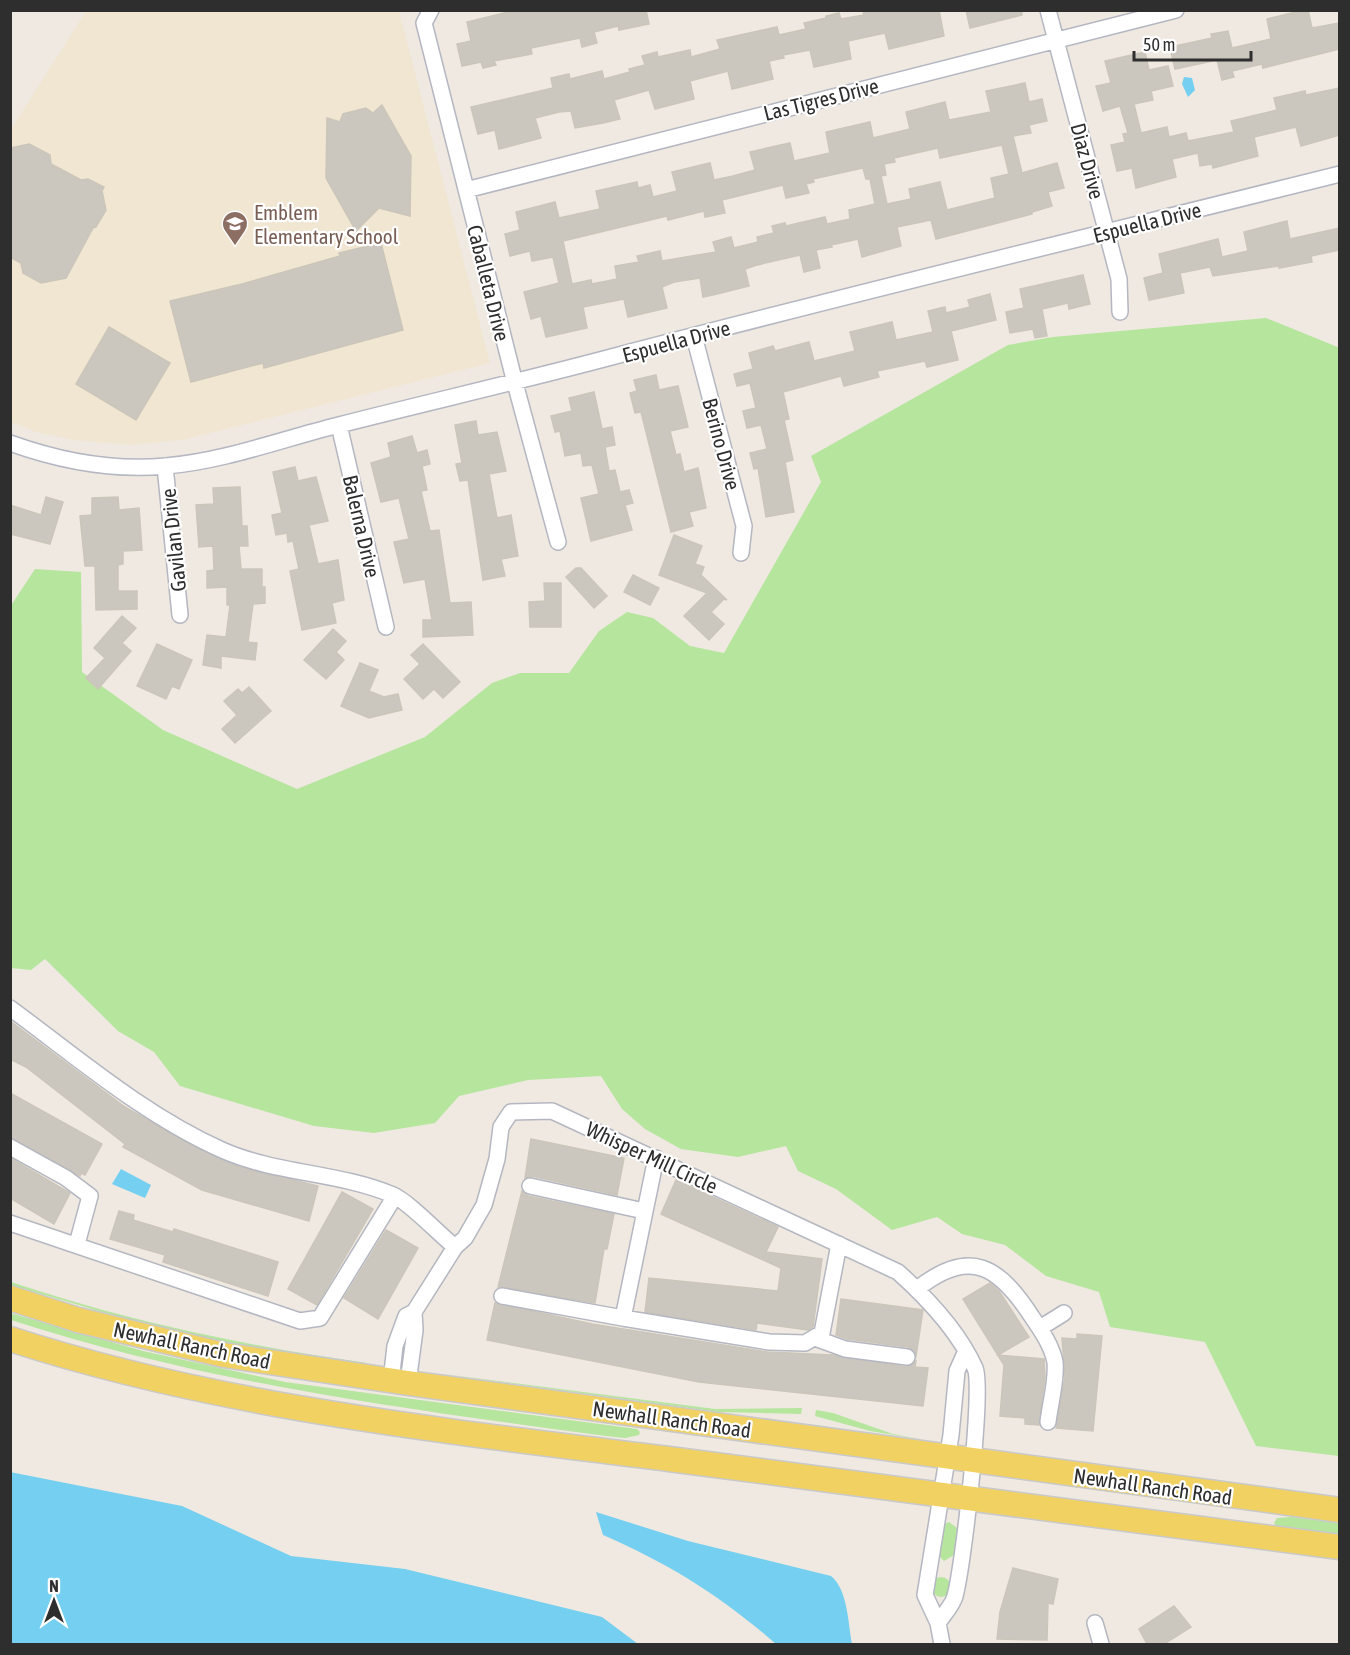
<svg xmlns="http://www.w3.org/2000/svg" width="1350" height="1655" viewBox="0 0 1350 1655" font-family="'Asap Condensed',sans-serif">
  <rect width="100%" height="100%" fill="#efe9e1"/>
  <!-- education -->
  <path fill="#f0e6d1" d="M86 11H399L490 363 182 440 131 445 80 441 36 432 11 422 10 131Z"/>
  <!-- green -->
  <path fill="#b6e59e" d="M1266 318 1340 348 1339 1456 1256 1446 1205 1342 1110 1327 1099 1292 1046 1276 1005 1245 962 1234 937 1217 892 1230 836 1189 798 1171 786 1146 738 1157 681 1149 645 1129 622 1109 601 1076 528 1080 459 1096 435 1123 374 1133 314 1126 180 1086 154 1052 118 1031 45 959 31 970 11 968 10 607 35 569 81 572 82 672 163 730 297 789 425 737 492 683 520 673H569L599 631 627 612 653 618 690 646 724 653 821 482 811 456 1008 345 1053 337Z
    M11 1282C127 1321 246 1346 367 1363V1366L203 1338 136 1322 11 1285Z
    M10 1313 143 1351 285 1382 637 1429 640 1432 639 1435 625 1438 606 1436C404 1409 205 1383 11 1320Z
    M436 1373 715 1409 802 1408 801 1414 719 1412Z
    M816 1410 833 1413 893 1434 925 1440 870 1431 815 1416Z
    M1291 1517 1339 1523V1534L1276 1526 1274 1523 1277 1518Z
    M949 1522 957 1528 954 1555 944 1561 937 1554 944 1524Z
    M931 1587a10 10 0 1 1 20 0a10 10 0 1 1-20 0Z"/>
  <!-- water -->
  <path fill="#75cff0" d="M1184 77 1192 78 1195 90 1188 97 1182 84Z
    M121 1169 151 1185 145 1198 112 1184Z
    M10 1472 182 1506 291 1556 405 1569 602 1617 638 1644H11Z
    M596 1512 688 1541 831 1576C848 1590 848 1623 852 1644H776C722 1597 670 1564 603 1535Z"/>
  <!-- building -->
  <path fill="#cbc7bf" stroke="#cbc5ba" stroke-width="1.5" fill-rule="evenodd" d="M516 10H646L649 24 619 30 618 26 594 32 597 43 582 47 580 38 531 48 532 54 494 61 496 65 483 68 481 62 462 66 457 44 471 41 467 22Z
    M863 10H939L944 36 889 49 885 33 848 41 851 59 814 67 810 50 783 55 784 58 769 61 773 79 732 89 728 71 690 81 694 99 655 109 649 90 614 100 620 119 603 123 575 128 571 111 559 112 535 118 541 138 499 149 495 130 478 134 471 107 553 88 551 78 569 74 570 79 602 71 604 79 630 72 629 69 645 65 642 56 657 52 658 57 690 50 691 57 720 49 717 40 777 27 779 35 806 29 804 23 826 18V16L839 13 841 19 864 15Z
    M966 10H1022V15L970 28Z
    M1304 10H1308L1312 28 1340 23V49L1263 68 1262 64 1232 71 1234 77 1222 80 1217 60 1175 69 1170 47 1212 38 1211 34 1228 31 1232 48 1271 39 1267 19Z
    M1145 52 1149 70 1168 66 1173 86 1151 91 1153 100 1134 104 1141 133 1167 127 1169 137 1186 133 1188 141 1234 132 1231 121 1277 110 1274 98 1305 91 1306 95 1340 88V135L1301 146 1296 127 1254 137 1258 156 1213 168 1212 164 1200 166 1198 153 1172 159 1176 177 1136 188 1132 168 1117 171 1111 145 1125 142 1123 134 1128 133 1120 106 1103 111 1096 86 1111 83 1105 61Z
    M1025 83 1029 102 1042 99 1047 121 1029 125 1031 133 1013 136 1022 173 1057 163 1064 188 1048 192 1052 206 1032 212V214L936 239 931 220 897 227 901 246 862 257 858 239 831 245 832 247 816 250 820 268 804 272 800 255 757 265 745 269 749 286 717 294 703 297 700 278 674 282 662 287 667 308 628 317 624 299 583 307 587 328 546 337 541 316 531 319 524 292 559 283 553 257 532 261 530 251 510 256 505 234 520 230 516 212 555 202 559 218 600 209 596 191 637 182 638 188 650 185 653 197 677 191 672 172 710 163 714 180 733 176 755 170 750 152 767 148 790 143 794 161 830 153 826 132 870 122 873 138 910 129 906 112 945 102 949 120 991 112 986 91ZM1002 145 1009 174 991 178 995 198 947 210 940 182 909 189 911 199 887 204 881 176 886 175 884 164 895 162 894 158 938 148 940 158ZM863 168 866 179H870L875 204 849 210 850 219 827 224 825 217 786 226 785 223 772 226 774 233 757 237 758 242 734 248 731 237 713 242 716 252 662 261 660 251 637 256 639 262 615 266 617 279 592 284 591 280 572 284 563 241 667 216 668 220 704 211 705 217 725 213 722 200 783 185 786 198 809 193 806 184 814 182 813 179Z
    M382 105 411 156 410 216 379 208 356 231 326 178 327 118 340 122 343 114 366 108 373 113Z
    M29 144 50 155 51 164 81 180 88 179 104 187 102 191 106 210 96 227 93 228 66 278 41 283 23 273 21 263 10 257V148Z
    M1287 221 1290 239 1340 228V250L1311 256 1312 262 1279 268V266L1213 276 1210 267 1180 273 1184 293 1149 300 1144 278 1163 273 1159 254 1218 239 1222 257 1248 251 1244 232Z
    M381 243 403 330 264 368 263 363 191 382 170 301 242 284 340 256 339 253Z
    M1083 275 1090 304 1069 309 1068 303 1042 309 1047 336 1035 338 1033 329 1010 333 1006 312 1024 308 1020 289Z
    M990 294 996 320 951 331 958 360 927 367 925 361 877 371 879 377 844 386 841 376 783 392 789 419 784 420 793 460 785 462 794 512 766 517 758 468 754 469 750 453 767 449 761 425 747 428 743 411 756 408 750 383 737 386 734 374 753 369 749 353 773 346 775 351 809 342 814 361 855 351 850 332 892 322 896 340 933 332 928 311 945 307 946 313 970 307 968 300Z
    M109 327 170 363 136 420 76 384Z
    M656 375 659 390 678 386 688 427 670 431 676 455 680 454 684 472 698 468 706 508 689 512 693 526 671 532 641 412 635 413 630 393 637 391 634 380Z
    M594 392 602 429 612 427 615 445 605 447 609 471 615 470 620 492 629 490 633 503 625 505 632 530 591 541 581 498 599 494 592 465 583 466 581 453 565 456 560 431 555 432 551 416 572 411 569 398Z
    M476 421 478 435 497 432 506 471 489 474 497 518 511 515 518 556 501 559 505 576 483 580 468 480 460 481 456 464 462 463 455 425Z
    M412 436 417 453 427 450 430 464 422 466 427 490 421 491 430 531 439 530 450 603 471 602 473 635 423 637V620H432L425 579 404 583 394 542 409 539 399 498 381 502 371 463 391 457 388 443Z
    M295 467 298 481 316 477 328 521 309 525 318 564 338 560 344 600 332 603 336 623 302 630 290 571 299 569 293 541 288 542 287 533 276 535 272 515 282 513 273 472Z
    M240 487 242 526H247L248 546H239L241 569H262V587H265V603L253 604 248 642 257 643 255 660 221 656V668L203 665 207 635 226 637 230 605H227V587L207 588V571L214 570 213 546 199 547 196 505 214 504 213 488Z
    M46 497 63 502 50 544 10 534V505L41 515Z
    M118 497 119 510 139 508 142 550 123 551V564L118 565V591H137V609L96 610 95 566H85L80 516 92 515V498Z
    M674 535 702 546 695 564 704 567 701 575 727 600 724 599 711 612 724 624 709 640 684 616 707 593 659 575Z
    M576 568H581L607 596 594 608 566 577Z
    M633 575 659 588 650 605 624 592Z
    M544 583H561V627H530L529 602 545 601Z
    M122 616 136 628 122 643 131 651 98 689 86 678 105 658 94 648Z
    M333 629 346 641 336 652 344 660 326 679 304 660Z
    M157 644 192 660 179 689 172 686 166 699 137 686Z
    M423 644 460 682 443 698 434 689 423 699 404 679 420 664 411 655Z
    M360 663 378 670 369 691 384 697 398 694 402 710 369 718 341 706Z
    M249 687 271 711 235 743 222 729 237 715 224 701 238 689 242 693Z
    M10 1021 125 1107 189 1144 240 1167 318 1186 309 1221 202 1190 123 1147 125 1144 26 1067 10 1059Z
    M10 1093 102 1144 85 1175 81 1173 80 1176 10 1137Z
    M531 1139 624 1158 617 1195 532 1176 525 1178Z
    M10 1158 70 1193 54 1224 10 1198Z
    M676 1180 778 1227 766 1252 822 1259 813 1327 808 1330 757 1323 756 1330 645 1312 649 1278 778 1291 781 1268 661 1214Z
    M522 1191 528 1196 614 1214 607 1249H604L595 1303 498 1287Z
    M342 1192 373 1209 317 1305 288 1289Z
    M119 1211 134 1215 133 1220 173 1232 174 1229 278 1262 268 1296 163 1262 165 1255 110 1239Z
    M386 1230 418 1248 378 1319 344 1298Z
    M990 1283 999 1291 1029 1337 998 1355 1044 1359 1045 1376 1039 1425 1025 1424V1418L1000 1416 1004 1365 963 1299Z
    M841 1299 923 1310 916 1356 908 1347 847 1339 836 1335Z
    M495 1303 592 1324 767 1352 834 1355 906 1367 916 1361 915 1367 928 1368 923 1406 699 1382 487 1340Z
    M1077 1334 1102 1336 1093 1431 1056 1428 1065 1377 1062 1338 1077 1339Z
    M1013 1568 1058 1579 1053 1604 1048 1603 1047 1640 997 1639 1000 1612Z
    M1174 1606 1191 1627 1164 1644H1147L1139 1629Z"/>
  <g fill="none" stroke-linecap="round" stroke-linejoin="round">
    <defs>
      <path id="street" d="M431 10 424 23 515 383 558 542
        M1048 10 1119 279 1120 312
        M466 190 1176 10
        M694 336 744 526 741 553
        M339 425 386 627
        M10 443C60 461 113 471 166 466 225 461 282 439 339 425 433 401 526 380 619 355 859 292 1099 234 1340 174
        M165 466 180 615
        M10 1008C78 1058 144 1115 222 1150 276 1174 338 1172 393 1195 409 1202 440 1235 455 1247
        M10 1147 66 1178 90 1196 77 1244
        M656 1158 623 1318 769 1342 805 1343 822 1333 839 1244
        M530 1186 644 1211
        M10 1223 300 1321 320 1318 395 1196
        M917 1289C970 1247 999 1266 1032 1317 1041 1330 1052 1346 1055 1362 1057 1380 1050 1404 1048 1422
        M502 1296 623 1318
        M1040 1328 1064 1313
        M815 1338 845 1349 907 1357
        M391 1381 395 1346 406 1316 414 1312 455 1247 465 1238 484 1205 497 1159 501 1127 511 1112 552 1111 898 1272C927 1298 959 1332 975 1368 984 1387 963 1568 955 1596 953 1605 943 1615 938 1623
        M408 1383 415 1330 414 1312
        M1095 1623 1101 1644
        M942 1644 938 1623 925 1595 951 1435 957 1371 965 1353"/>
      <path id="primary" d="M10 1298 78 1320 224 1355 408 1383 1340 1510
        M10 1339C223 1408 448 1431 669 1459 892 1487 1116 1517 1340 1547"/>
    </defs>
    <!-- street casing -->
    <use href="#street" stroke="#b4b7c1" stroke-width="18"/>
    <!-- primary casing -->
    <use href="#primary" stroke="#c9c9c9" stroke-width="27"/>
    <!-- street -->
    <use href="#street" stroke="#fff" stroke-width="15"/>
    <!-- primary -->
    <use href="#primary" stroke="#f2d163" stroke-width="24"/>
  </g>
  <!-- icons -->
  <defs>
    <symbol id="school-pin" viewBox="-11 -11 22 30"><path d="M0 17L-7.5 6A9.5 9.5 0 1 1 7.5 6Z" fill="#8d6e63" stroke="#fff"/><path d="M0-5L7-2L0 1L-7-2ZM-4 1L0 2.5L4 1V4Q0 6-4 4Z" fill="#fff"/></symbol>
  </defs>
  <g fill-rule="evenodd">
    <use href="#school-pin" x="220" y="209" width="30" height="40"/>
  </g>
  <g text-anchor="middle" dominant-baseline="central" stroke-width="4.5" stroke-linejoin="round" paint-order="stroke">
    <!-- street labels -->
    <g font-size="21" fill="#2e2e2e" stroke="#fff">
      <text transform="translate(821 99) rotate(-14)">Las Tigres Drive</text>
      <text transform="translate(1088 161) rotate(75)">Diaz Drive</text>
      <text transform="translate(1147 222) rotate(-14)">Espuella Drive</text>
      <text transform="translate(489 283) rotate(76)">Caballeta Drive</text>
      <text transform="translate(676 341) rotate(-15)">Espuella Drive</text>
      <text transform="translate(722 444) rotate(75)">Berino Drive</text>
      <text transform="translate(362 526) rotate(77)">Balerna Drive</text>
      <text transform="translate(173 540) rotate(-96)">Gavilan Drive</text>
      <text transform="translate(652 1157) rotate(25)">Whisper Mill Circle</text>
      <text transform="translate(192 1345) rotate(12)">Newhall Ranch Road</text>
      <text transform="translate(672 1419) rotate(8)">Newhall Ranch Road</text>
      <text transform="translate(1153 1486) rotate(8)">Newhall Ranch Road</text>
    </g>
    <!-- education labels -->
    <g font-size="21" fill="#785e54" stroke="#fff" text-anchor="start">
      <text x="254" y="212">Emblem<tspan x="254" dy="24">Elementary School</tspan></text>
    </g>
  </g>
  <!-- border -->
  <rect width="1350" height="1655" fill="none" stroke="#2e2e2e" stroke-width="24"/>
  <!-- north arrow -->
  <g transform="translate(54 1601)" stroke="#ffffff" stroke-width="4.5" paint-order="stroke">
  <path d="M0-4.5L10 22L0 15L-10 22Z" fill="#2e2e2e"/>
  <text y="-9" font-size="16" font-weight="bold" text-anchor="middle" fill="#2e2e2e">N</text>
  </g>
  <!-- scale -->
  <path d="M1134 51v9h117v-9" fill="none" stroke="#2e2e2e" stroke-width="3"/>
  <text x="1143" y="51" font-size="18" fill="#2e2e2e" stroke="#ffffff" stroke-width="4.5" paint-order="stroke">50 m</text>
</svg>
